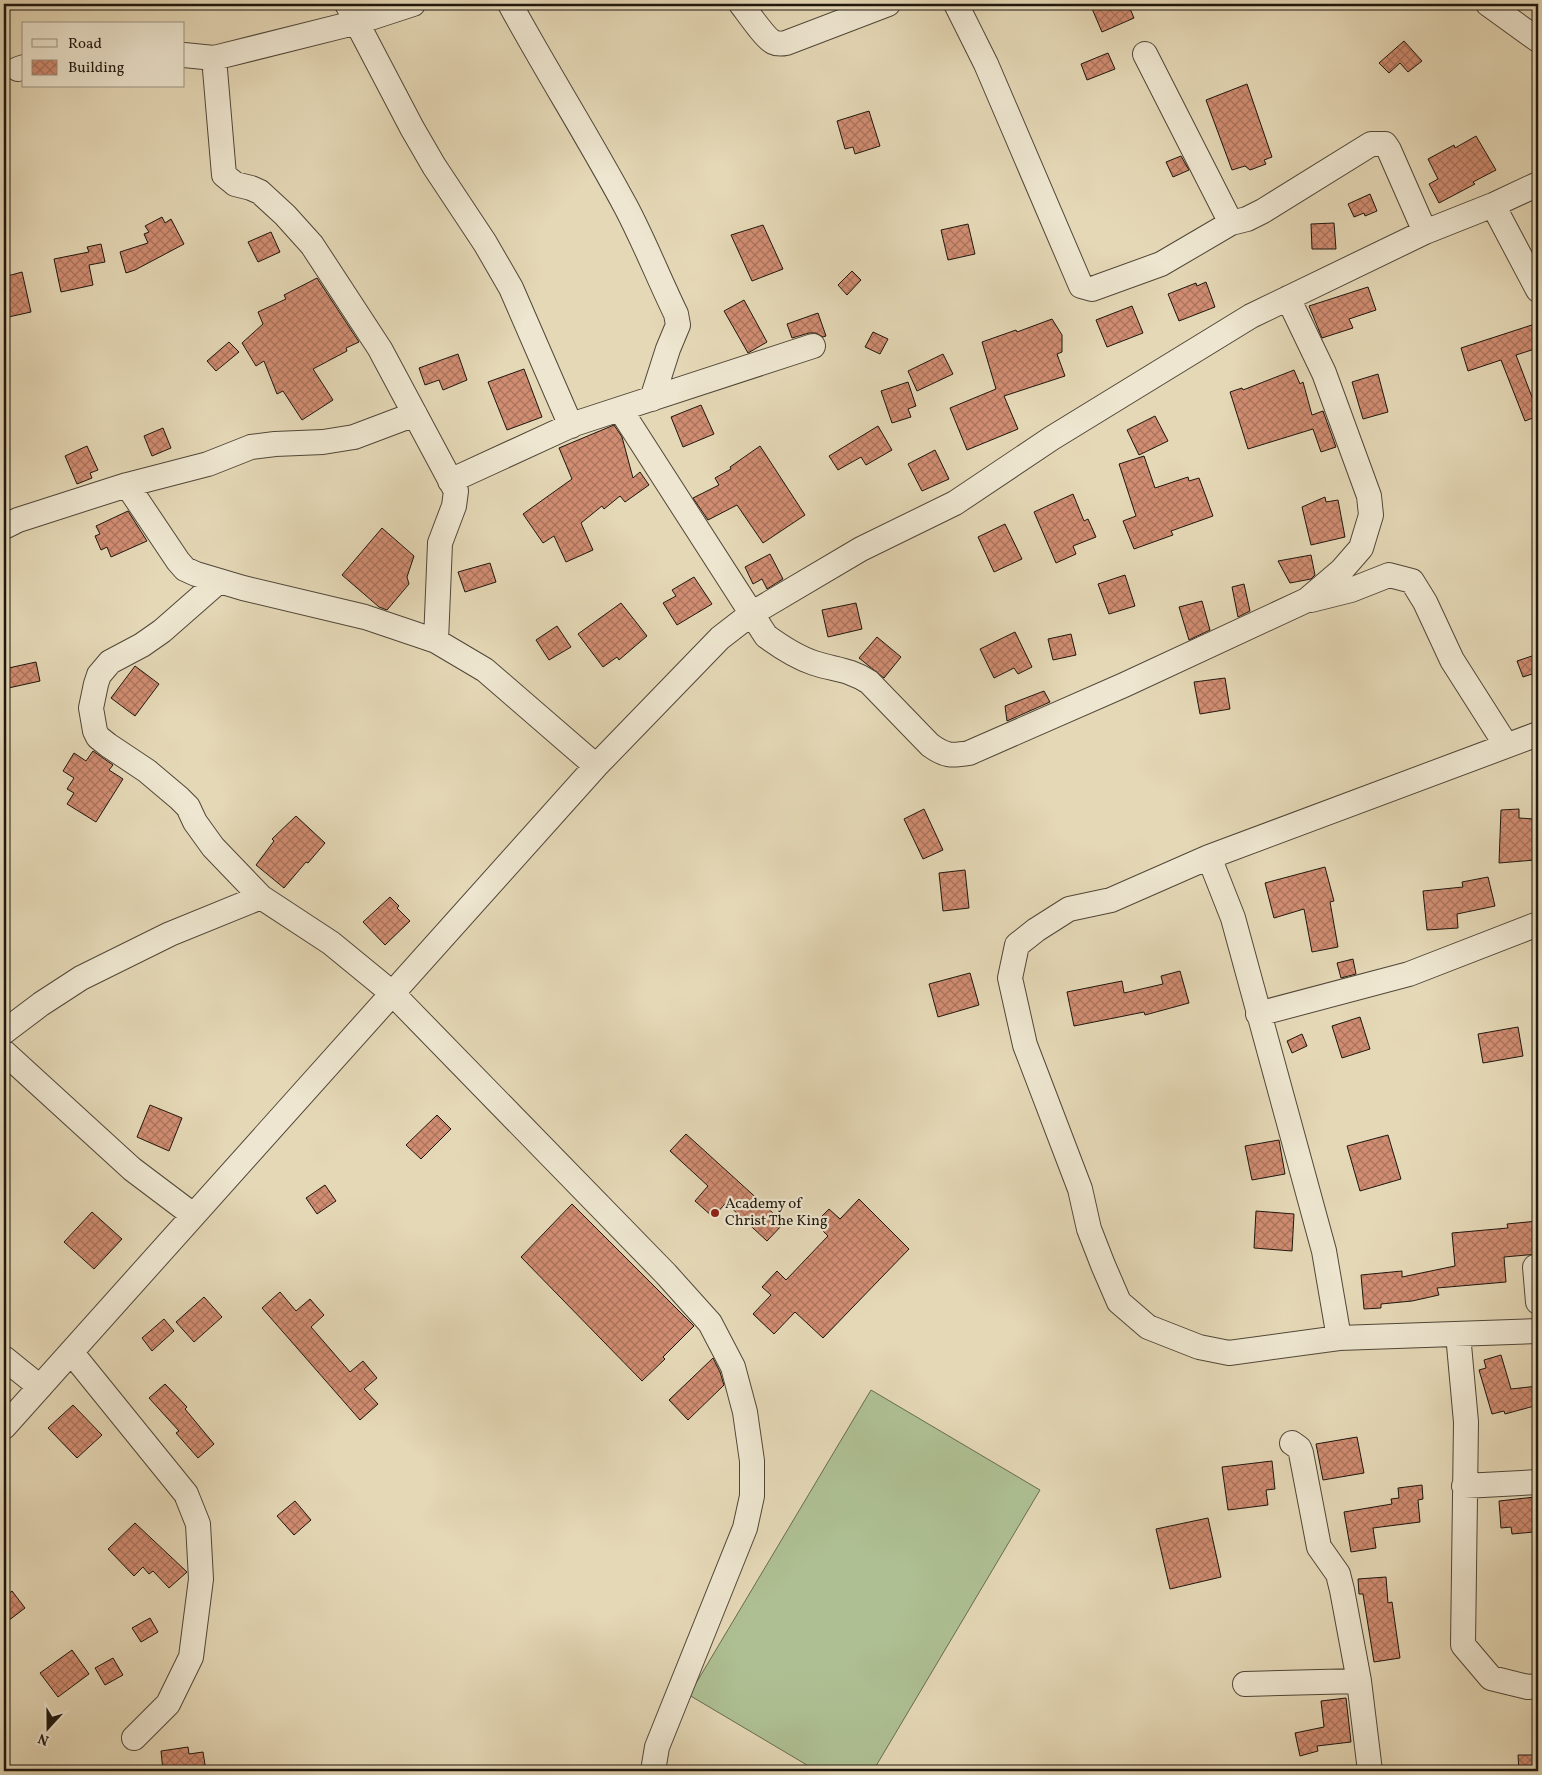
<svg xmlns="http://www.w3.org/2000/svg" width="1542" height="1775" viewBox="0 0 1542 1775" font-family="Vollkorn,serif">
  <defs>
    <pattern id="building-cross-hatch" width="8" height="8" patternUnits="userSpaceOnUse" patternTransform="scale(1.25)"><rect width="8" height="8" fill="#d18d72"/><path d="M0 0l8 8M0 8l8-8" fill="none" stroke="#a9725c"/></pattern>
  </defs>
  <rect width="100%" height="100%" fill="#e5d8b6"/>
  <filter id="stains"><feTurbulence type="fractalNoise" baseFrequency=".004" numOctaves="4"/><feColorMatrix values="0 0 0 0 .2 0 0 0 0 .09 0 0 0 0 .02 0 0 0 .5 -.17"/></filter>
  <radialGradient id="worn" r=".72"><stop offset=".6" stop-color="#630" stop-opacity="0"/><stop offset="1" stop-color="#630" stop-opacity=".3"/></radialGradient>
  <!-- pitch -->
  <path fill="#aec093" stroke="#666c50" d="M871 1390 1040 1490 873 1771H817L689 1695Z"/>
  <!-- building -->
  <path fill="url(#building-cross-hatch)" stroke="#1f170e" d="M1090 4H1128L1134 18 1102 32Z
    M1404 41 1422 61 1408 72 1400 63 1389 73 1379 63Z
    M1108 53 1115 69 1087 80 1081 64Z
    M1247 84 1272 157 1264 160 1266 164 1250 170 1245 166 1232 170 1206 100Z
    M869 111 880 146 855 154 853 147 845 149 837 121Z
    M1476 136 1496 170 1473 182 1475 184 1439 203 1429 184 1438 179 1428 159 1454 145 1455 148Z
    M1181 156 1189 170 1173 177 1166 162Z
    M1370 194 1377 211 1365 216 1364 213 1354 217 1348 204Z
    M162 217 165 223 171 219 184 244 135 270 126 273 120 252 148 243 144 234 149 232 145 226Z
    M1334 223 1336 249H1312L1311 224Z
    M968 224 975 254 948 260 941 230Z
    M763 225 783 269 752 281 731 235Z
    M271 232 280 252 258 262 248 242Z
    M101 244 105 262 89 265 93 285 61 292 54 259 89 252 87 247Z
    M852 271 861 280 847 295 838 285Z
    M22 272 31 312 4 318V277Z
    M317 278 359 342 346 348 347 351 313 369 333 400 302 420 283 391 277 394 264 361 256 366 242 343 263 324 258 312 286 299 284 295Z
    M1206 282 1215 307 1179 321 1168 294 1196 283 1197 286Z
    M1368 287 1376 310 1349 319 1353 328 1322 338 1309 306Z
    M744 300 767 342 748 353 724 311Z
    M1132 306 1143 333 1107 347 1096 320Z
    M818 313 826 336 823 337 816 333H809L792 338 787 324Z
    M1052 319 1062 335V352L1057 354 1065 376 1004 396 1018 429 967 450 950 408 996 389 982 342 1016 330 1017 332Z
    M1535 324 1538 334V348L1516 355 1538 413V416L1525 421 1501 360 1468 371 1461 348Z
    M873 332 888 339 880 354 865 347Z
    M229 342 239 352 216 371 207 361Z
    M458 354 467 380 443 390 439 380 425 385 419 368Z
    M943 354 953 374 917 391 908 371Z
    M524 369 542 417 507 430 488 382Z
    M1294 370 1300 384 1303 382 1312 415 1323 411 1336 447 1321 452 1313 429 1248 449 1230 392 1242 388 1243 390Z
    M1378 374 1388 412 1363 419 1352 382Z
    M908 382 916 406 908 409 911 417 892 423 881 391Z
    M701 405 714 434 683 447 671 417Z
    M1155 416 1168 441 1139 455 1127 430Z
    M614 425 622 437 633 478 640 472 649 485 625 502 620 496 604 509 602 506 581 523 593 550 566 562 554 536 543 543 523 514 572 479 559 448Z
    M878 426 892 450 866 465 861 457 838 470 829 456Z
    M163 428 171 448 152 456 144 436Z
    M87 446 98 470 90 473 92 478 77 484 65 456Z
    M760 446 805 515 763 543 737 505 708 520 693 498 719 485 715 478 731 469 730 467Z
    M935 450 949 479 922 491 908 464Z
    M1144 456 1155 488 1188 477 1189 481 1199 478 1213 516 1171 531 1173 535 1134 549 1123 521 1136 516 1119 464Z
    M1073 494 1084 521 1088 519 1096 537 1073 546 1076 554 1056 563 1034 512Z
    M1325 497 1326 502 1338 500 1345 537 1311 545 1302 507Z
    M128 511 147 541 111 557 107 547 101 550 95 536 100 534 96 526Z
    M1005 524 1022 559 994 572 978 537Z
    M382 528 414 556 407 577 409 584 387 610 379 607 342 575Z
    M770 554 783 579 767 589 762 579 753 584 745 567Z
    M1311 555 1315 575 1311 579 1290 583 1278 561Z
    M490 563 496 582 465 592 458 572Z
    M1125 575 1135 606 1109 614 1098 584Z
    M694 577 712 604 677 625 663 603 676 596 672 590Z
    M1244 584 1250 611 1238 617 1232 587Z
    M1202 601 1210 630 1189 640 1179 607Z
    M621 603 647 636 619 660 617 657 603 667 578 634Z
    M856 603 862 629 828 637 822 610Z
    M557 626 571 647 549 660 536 640Z
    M1015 632 1032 667 1018 674 1014 668 994 678 980 649Z
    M1071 634 1076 655 1053 660 1048 639Z
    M877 637 901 657 884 678 859 658Z
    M1538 654V672L1523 677 1517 661Z
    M36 662 40 681 4 689V669Z
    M135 666 159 684 135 716 111 698Z
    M1225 678 1230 709 1200 714 1194 682Z
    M1044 691 1050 702 1007 721 1005 706Z
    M93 751 113 765 109 770 123 779 96 822 67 804 74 793 67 789 74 778 63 771 74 753 86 761Z
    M924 809 943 850 923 859 904 819Z
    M1519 809V818L1534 819 1535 860 1499 863 1501 810Z
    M296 816 325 843 308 863 306 862 284 888 256 865 274 841 272 839Z
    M1325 867 1334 901 1330 902 1338 947 1312 952 1304 909 1274 918 1265 883Z
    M965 870 969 908 943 911 939 873Z
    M1488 877 1495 906 1457 914 1458 928 1427 930 1423 891 1463 887 1462 882Z
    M390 897 399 906 397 908 410 921 385 945 363 922Z
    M1353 959 1356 974 1341 978 1337 963Z
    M1180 971 1189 1003 1145 1015 1144 1012 1074 1026 1067 992 1122 981 1124 993 1163 984 1161 976Z
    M970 973 979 1005 938 1017 929 984Z
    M1360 1017 1370 1049 1342 1058 1332 1026Z
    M1518 1027 1523 1056 1483 1063 1478 1034Z
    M1302 1034 1307 1046 1292 1053 1287 1041Z
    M150 1105 182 1118 169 1151 137 1137Z
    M437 1115 451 1129 421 1159 406 1145Z
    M686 1134 784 1223 767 1241 726 1203 713 1217 695 1201 708 1186 670 1151Z
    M1388 1135 1401 1179 1360 1191 1347 1146Z
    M1279 1140 1285 1174 1252 1180 1245 1146Z
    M325 1185 336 1201 317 1214 306 1198Z
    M859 1199 909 1249 823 1338 795 1312 774 1334 753 1314 771 1295 762 1287 777 1271 786 1280 828 1236 815 1223 829 1209 840 1219Z
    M572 1204 694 1326 663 1357 665 1359 642 1381 521 1257Z
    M1256 1211 1294 1214 1292 1251 1254 1248Z
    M92 1212 122 1239 94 1269 64 1242Z
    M1538 1221V1254L1504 1257 1506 1282 1437 1288 1439 1295 1412 1301 1381 1304V1308L1364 1309 1361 1275 1402 1271V1277L1455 1266 1452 1233 1508 1228 1507 1224Z
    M280 1292 296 1311 310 1299 324 1315 311 1327 350 1372 363 1361 377 1378 364 1389 378 1404 360 1420 262 1308Z
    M204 1297 222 1317 194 1342 176 1322Z
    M164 1319 174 1331 152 1351 142 1338Z
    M1501 1355 1511 1389 1538 1386V1405L1505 1414 1504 1411 1492 1414 1479 1370 1486 1368 1484 1360Z
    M713 1358 720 1372 724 1385 688 1420 669 1400Z
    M165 1384 187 1407 185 1409 214 1444 198 1458 176 1433 179 1431 149 1398Z
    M73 1405 102 1435 77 1458 48 1428Z
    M1357 1437 1364 1473 1323 1480 1316 1444Z
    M1272 1461 1275 1489 1266 1490 1268 1505 1228 1510 1222 1467Z
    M1422 1485 1423 1499 1418 1500 1420 1522 1373 1528 1376 1548 1351 1552 1344 1512 1392 1504 1391 1499 1399 1498 1398 1488Z
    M1535 1497 1537 1520 1533 1521 1534 1532 1512 1534 1511 1527 1501 1528 1499 1501Z
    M295 1501 311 1520 294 1535 277 1516Z
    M1208 1518 1221 1577 1170 1589 1156 1529Z
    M135 1523 187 1572 169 1588 153 1571 149 1574 143 1567 134 1576 108 1549Z
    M1386 1577 1388 1603 1392 1602 1400 1658 1374 1662 1363 1594H1359L1358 1579Z
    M12 1591 25 1608 4 1624V1597Z
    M150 1618 158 1632 141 1642 132 1628Z
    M72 1650 89 1674 58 1697 40 1673Z
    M113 1658 123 1675 105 1685 95 1668Z
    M1346 1698 1351 1742 1317 1746 1318 1751 1300 1756 1295 1733 1324 1727 1321 1701Z
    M188 1747 189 1754 203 1752 206 1771H163L161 1751Z
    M1518 1755H1538V1771H1519Z"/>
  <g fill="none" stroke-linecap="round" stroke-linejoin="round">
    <defs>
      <path id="minor" d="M347 4 412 128 434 166 485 243 511 288 571 426
        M510 4C547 72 589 138 626 207 644 241 659 279 676 314L678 325 668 349 652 399
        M741 4C748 13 765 38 773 42 777 44 781 44 786 43L888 4
        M956 4 986 64 1081 286 1092 289 1161 264 1231 223 1247 219 1263 211 1371 144H1385L1389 150 1425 232
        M1488 4 1538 40
        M1145 54 1231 223
        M184 55 214 58 358 22 413 4
        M214 58 224 175 235 184 251 188 260 192 285 215 312 245 380 349 456 491 454 506 440 543 436 641
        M18 69 24 67
        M1493 205 1538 290
        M620 409 766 636C781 647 796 657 814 663 835 670 849 669 869 682L930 745C945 756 951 756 969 753L1124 685 1307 600 1341 571 1361 548 1371 515 1369 496 1324 373 1288 298
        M450 481 574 424 813 346
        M127 485 178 561 185 569 196 574 243 588 365 617 436 641 485 670 596 766
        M4 527 18 520 127 485 208 464 251 447 275 444 323 442 354 437 415 414
        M219 581 162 631 142 645 110 662 99 675 96 684 91 708 95 731 98 737 108 745 147 771 179 798 188 807 195 822 213 847 261 897 331 943 392 993 666 1274 710 1323 733 1367 745 1412 752 1461V1496L745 1528 657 1747 653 1771
        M1311 600 1351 590 1389 575 1412 581 1425 602 1452 660 1506 745
        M1209 857 1538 734
        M1258 1014 1409 974 1538 924
        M4 1032 41 1004 81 978 170 934 261 897
        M4 1052 132 1169 193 1215
        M1535 1267 1538 1302
        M1458 1334 1466 1422 1463 1645 1491 1678 1528 1687 1538 1686
        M1339 1338 1324 1251 1233 918 1209 857 1111 900 1069 909 1036 930 1017 945 1010 978 1025 1045 1080 1189 1089 1229 1103 1265 1119 1302 1148 1327 1199 1347 1229 1353 1339 1338 1538 1331
        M71 1352 186 1494 198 1524 201 1579 191 1657 168 1704 134 1738
        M4 1358 40 1387
        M4 1427 596 766 720 638 751 614 861 549 955 503 1052 438 1251 316 1425 232 1493 205 1538 184
        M1292 1443 1299 1448 1301 1453 1319 1547 1338 1574 1342 1590 1359 1681 1370 1771
        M1464 1486 1538 1482
        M1245 1684 1359 1681"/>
    </defs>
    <!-- minor casing -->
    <use href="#minor" stroke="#504738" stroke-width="26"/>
    <!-- minor -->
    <use href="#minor" stroke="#eee6d0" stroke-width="24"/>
  </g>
  <!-- markers -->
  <circle fill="#8f2418" stroke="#eee6d0" stroke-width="2" cx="715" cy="1213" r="5"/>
  <g text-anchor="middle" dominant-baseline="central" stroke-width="4.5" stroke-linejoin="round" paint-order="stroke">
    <!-- poi labels -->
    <g font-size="15" fill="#1f170e" stroke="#eee6d0" text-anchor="start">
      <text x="725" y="1204">Academy of<tspan x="725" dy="17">Christ The King</tspan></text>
    </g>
  </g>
  <!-- margin -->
  <rect width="1542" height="1775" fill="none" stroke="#e5d8b6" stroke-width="20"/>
  <rect x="5" y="5" width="1532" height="1765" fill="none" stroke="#1f170e" stroke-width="2.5"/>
  <rect x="10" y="10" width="1522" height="1755" fill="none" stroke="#1f170e"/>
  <!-- legend -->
  <rect x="22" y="22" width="162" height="65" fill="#eee6d0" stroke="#9b9382"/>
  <rect x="32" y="39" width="25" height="8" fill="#eee6d0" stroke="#9b9382"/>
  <text x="68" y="48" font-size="15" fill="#1f170e">Road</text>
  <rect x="32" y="60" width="25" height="15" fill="url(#building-cross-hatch)" stroke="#9b9382"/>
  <text x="68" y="72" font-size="15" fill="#1f170e">Building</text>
  <!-- north arrow -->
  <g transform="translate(48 1728) rotate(201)" stroke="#eee6d0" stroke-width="4" paint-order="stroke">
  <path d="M0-4L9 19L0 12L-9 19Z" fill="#1f170e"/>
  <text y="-8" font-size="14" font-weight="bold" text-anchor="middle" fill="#1f170e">N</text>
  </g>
  <rect width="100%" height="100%" filter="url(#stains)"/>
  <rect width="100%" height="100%" fill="url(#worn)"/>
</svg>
